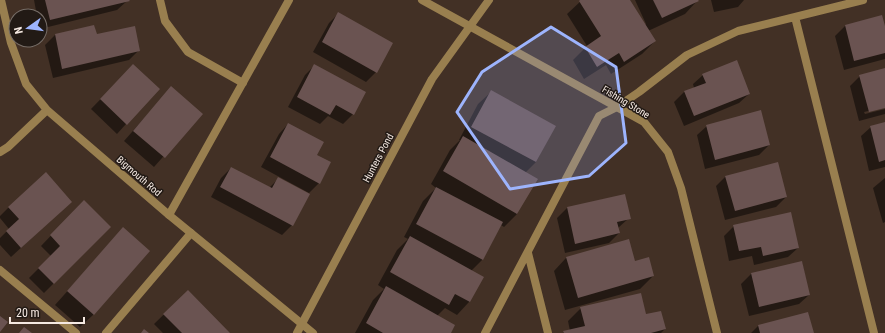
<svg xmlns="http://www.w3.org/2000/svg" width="885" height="333" viewBox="0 0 885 333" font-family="'Roboto Condensed',sans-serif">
  <rect width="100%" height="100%" fill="#423025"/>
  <!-- shadow -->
  <path fill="#0007" d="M34 0H127V1L117 10 40 29V16H37Z
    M582 0H629L645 25 646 24 635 0H697V1L685 14 648 31 655 41 642 54 611 74 606 65 584 79 573 60 587 46 567 14Z
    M711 0H744L738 7 714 12Z
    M339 13 376 72 366 82 313 52 329 23Z
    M881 16 885 28V59L844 70 835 36 845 26Z
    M94 26 96 36 139 50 129 60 53 78 45 45 55 35Z
    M315 65 353 114 343 124 328 116 320 124 288 107 305 75Z
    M885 69V107L864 112 865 114 885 109V114L859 121 850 86 860 76Z
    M124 75 126 124 117 134 91 109Z
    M703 75 749 94 739 103 684 126 674 102 684 92 694 88 693 84Z
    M491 92 555 126 536 162 525 173 517 214 504 227 501 225 483 259 471 271 483 277 469 302 457 315 445 308 437 316 450 333H355L373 300 384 289 378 285 397 250 408 239 404 237 423 201 436 188 431 184 450 150 460 140H459L478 104Z
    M162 98 201 114 154 167 124 141Z
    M885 123V167L869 171 861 136 871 127Z
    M288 124 316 156 319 183 309 193 261 167 279 134Z
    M707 126 769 145 759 155 705 169 697 135Z
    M231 168 269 188 278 179 292 225 282 235 211 197 221 178Z
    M726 176 786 197 776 207 725 220 716 186Z
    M885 178V222L883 223 873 188Z
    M624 195 629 218 618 228 619 233 609 243 565 253 557 218 567 208Z
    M84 201 110 227 44 293 29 278 51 256 41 246Z
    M9 207 61 211 11 257 0 245V238L9 229 0 218V216Z
    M734 226 798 248 788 257 754 265 752 256 729 261 724 236Z
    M123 229 148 251 93 315 80 327 55 305Z
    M566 258 634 262 653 276 640 289 565 310 554 271Z
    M802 262 809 295 799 304 749 316 741 284 751 274Z
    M188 291 228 333H163L154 324Z
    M581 308 645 316 665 329 661 333H563L570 331 568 321Z
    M808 313 813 333H751L758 326Z"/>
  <!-- building -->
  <path fill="#6a5351" d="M45 0H129L130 1 50 20Z
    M580 0H630L656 41 624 62 619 53 597 67 585 47 601 36 579 1Z
    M653 0H698L699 1 662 18Z
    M338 12 393 43 377 73 322 42Z
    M882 15 885 26V53L854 61 845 25Z
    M94 25 97 34 135 26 140 51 62 69 55 34Z
    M737 60 750 94 694 116 684 91 706 83 702 74Z
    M133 64 160 89 127 125 100 99Z
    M314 64 366 92 354 115 336 105 330 115 297 97Z
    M885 68V108L869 112 859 75Z
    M171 86 203 114 165 158 133 131Z
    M491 90 556 126 536 162 471 127Z
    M761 110 770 145 715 160 706 125Z
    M885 122V160L879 162 870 126Z
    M288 123 324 142 317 155 331 162 320 184 270 157Z
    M463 136 538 179 517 214 443 171Z
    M778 162 787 197 735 211 725 176Z
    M231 167 272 188 278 177 310 194 293 226 220 187Z
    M46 172 72 202 21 248 6 231 19 219 8 207Z
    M436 187 503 222 483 260 416 224Z
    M625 194 631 219 617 222 620 233 575 244 567 207Z
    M84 200 111 227 54 284 38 268 60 246 50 235Z
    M791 212 799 248 763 256 761 247 739 251 733 225Z
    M123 227 150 251 94 315 67 291Z
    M410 236 484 277 470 302 455 294 449 305 390 272Z
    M629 239 635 261 649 257 654 276 578 298 566 257Z
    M802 261 810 295 759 307 751 273Z
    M386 286 455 325 451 333H383L366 323Z
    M188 290 230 333H182L163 314Z
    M641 293 646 314 661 311 666 329 651 333H564L563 331 585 326 580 307Z
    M808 312 814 333H760L758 325Z
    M0 316 8 322 0 332Z
    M24 327 32 333H19Z
    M144 329 149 333H141Z"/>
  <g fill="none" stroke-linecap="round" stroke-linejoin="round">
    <!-- service -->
    <path stroke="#997f4f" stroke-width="8" d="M160 0 165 21 188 52 243 83
      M795 17 874 333
      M169 215 289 0
      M528 253 548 333
      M0 270 76 333
      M106 333 191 233
      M485 333 599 116 617 107 639 92 687 55 738 31 863 0"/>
    <!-- minor -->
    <path stroke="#997f4f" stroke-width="8" d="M1 0 11 43 26 84 47 110 169 215 313 333
      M422 0 644 122 668 152 681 188 717 333
      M0 152 8 147 47 110"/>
    <!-- tertiary -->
    <path stroke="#997f4f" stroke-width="8" d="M297 333 432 79 489 0"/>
  </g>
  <!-- marked area -->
  <path fill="#9db4fd" fill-opacity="0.2" stroke="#9db4fd" stroke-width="3" stroke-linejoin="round" d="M551 27 616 67 626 143 589 176 510 189 457 112 482 72Z"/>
  <g text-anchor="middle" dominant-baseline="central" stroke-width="3" stroke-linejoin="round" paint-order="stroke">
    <!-- street labels -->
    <g font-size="10" fill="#f5e9e2" stroke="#221a15">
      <text transform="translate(626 102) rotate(31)">Fishing Stone</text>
      <text transform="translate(378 158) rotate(-62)">Hunters Pond</text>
      <text transform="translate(139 176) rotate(41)">Bigmouth Rod</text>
    </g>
  </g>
  <!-- north arrow -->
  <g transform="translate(28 28) rotate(256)"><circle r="19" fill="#221a15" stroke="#766d67"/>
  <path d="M0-3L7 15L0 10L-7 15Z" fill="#9db4fd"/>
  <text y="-6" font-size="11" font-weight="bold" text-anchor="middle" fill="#f5e9e2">N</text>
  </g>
  <!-- scale -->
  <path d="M10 317v6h74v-6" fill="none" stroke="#f5e9e2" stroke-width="2"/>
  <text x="16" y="317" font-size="12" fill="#f5e9e2" stroke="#221a15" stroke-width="3" paint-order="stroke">20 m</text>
</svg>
